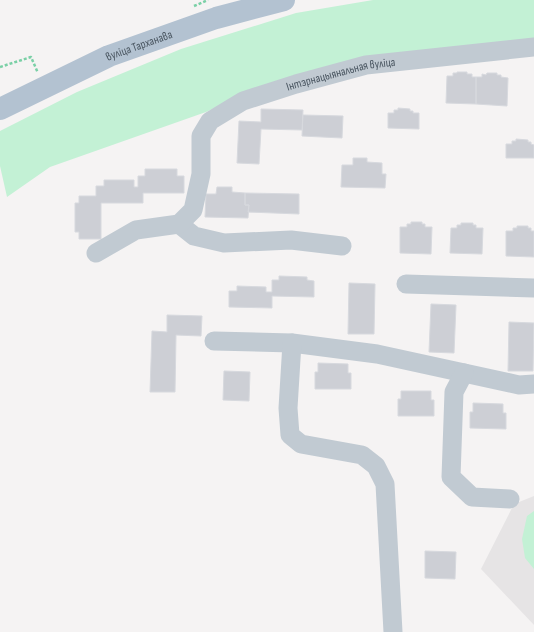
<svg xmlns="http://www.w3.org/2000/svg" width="534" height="632" viewBox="0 0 534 632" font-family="'Sofia Sans Condensed',sans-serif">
  <rect width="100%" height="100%" fill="#f5f3f3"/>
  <!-- education -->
  <path fill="#e6e4e5" d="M534 496V625L481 569 514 504Z"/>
  <!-- green -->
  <path fill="#c3f1d5" d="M373 0H534V41L258 87 206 112 50 167 7 197 0 166V131L77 92 181 49 296 13Z
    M534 511V569L525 558 522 539 527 516Z"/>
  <!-- building -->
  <path fill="#cdcfd5" stroke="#d7d9de" d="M457 72H467V74H472V77H476V104L446 103 447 76H453V73H457Z
    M487 73H497V75H501V77L508 78 507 106 476 104V77H482V74L486 75Z
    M398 108 410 109V111H413V113H419V129L388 128V113H394V110H398Z
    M261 109 303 110 302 130 261 129 259 164 237 163 239 121 261 122Z
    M303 115 343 116 342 138 302 136Z
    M516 139 528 140V142H531V144L534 145V158H506V144H512V141H516Z
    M353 158H367V162L382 163V174H386L385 188 341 187 342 165H353Z
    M145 169H177V176H184V193H143V203H101V239H79V232H75V203H79V196H96V186H104V180H134V187H138V176H145Z
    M217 187H232V192L245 193V205H249L248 218 205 217 206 194H216Z
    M245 193 299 194V214L248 212 249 205H245Z
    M411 222H422V224H425V227H432L431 254 400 253V227H407V224H411Z
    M461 223H473V225H476V228H483L482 254 450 253 451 228H457V225H461Z
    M517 226H528V228H531V231H534V257L506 256V231H513V228H517Z
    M279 276 307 277V280L314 281V297L272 296V308L229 307V291H237V286L266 287V292H272V280H279Z
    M349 283 375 284 374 334H348Z
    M431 304 456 305 454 353 429 352Z
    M167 315 202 316 201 336 176 335 175 392H150L152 331 167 332Z
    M509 322 534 323 533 371H508Z
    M318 363 348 364V373H351V389H315V372H318Z
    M224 371 250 372 249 401 223 400Z
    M401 391H431V400H434V416H398V399H401Z
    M473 403 503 404V413H506V429L470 428V412H473Z
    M425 551 456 552 455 579 425 578Z"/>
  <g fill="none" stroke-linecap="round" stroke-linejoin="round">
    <!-- path -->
    <path stroke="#7ad0a6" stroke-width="2.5" stroke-dasharray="3 2" stroke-linecap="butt" d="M194 6 208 0
      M0 67 31 57 38 73"/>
    <!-- minor -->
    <g stroke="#c1cad2" stroke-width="19">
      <path d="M179 224 194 236 224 243 291 240 342 246"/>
      <path id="s1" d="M96 253 136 230 179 224 193 210 201 174V136L210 121 243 101 296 84 366 65 534 47"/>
      <path d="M406 284 534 288"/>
      <path d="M214 341 292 343 377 354 519 385 534 384"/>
      <path d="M292 343 288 408 290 435 301 444 362 455 376 466 385 484 393 632"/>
      <path d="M464 373 454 392 451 477 472 497 510 499"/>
    </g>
    <!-- major -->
    <path stroke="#b3c2d1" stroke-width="22" id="s2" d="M0 109 109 56 216 18 284 0"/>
  </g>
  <g text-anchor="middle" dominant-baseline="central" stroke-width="3" stroke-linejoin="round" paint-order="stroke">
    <!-- street labels -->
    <g font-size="12" fill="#4a5661" stroke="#fff">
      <text stroke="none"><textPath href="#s2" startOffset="153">вуліца Тарханава</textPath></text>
      <text stroke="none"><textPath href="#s1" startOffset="342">Інтэрнацыянальная вуліца</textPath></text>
    </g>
  </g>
</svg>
